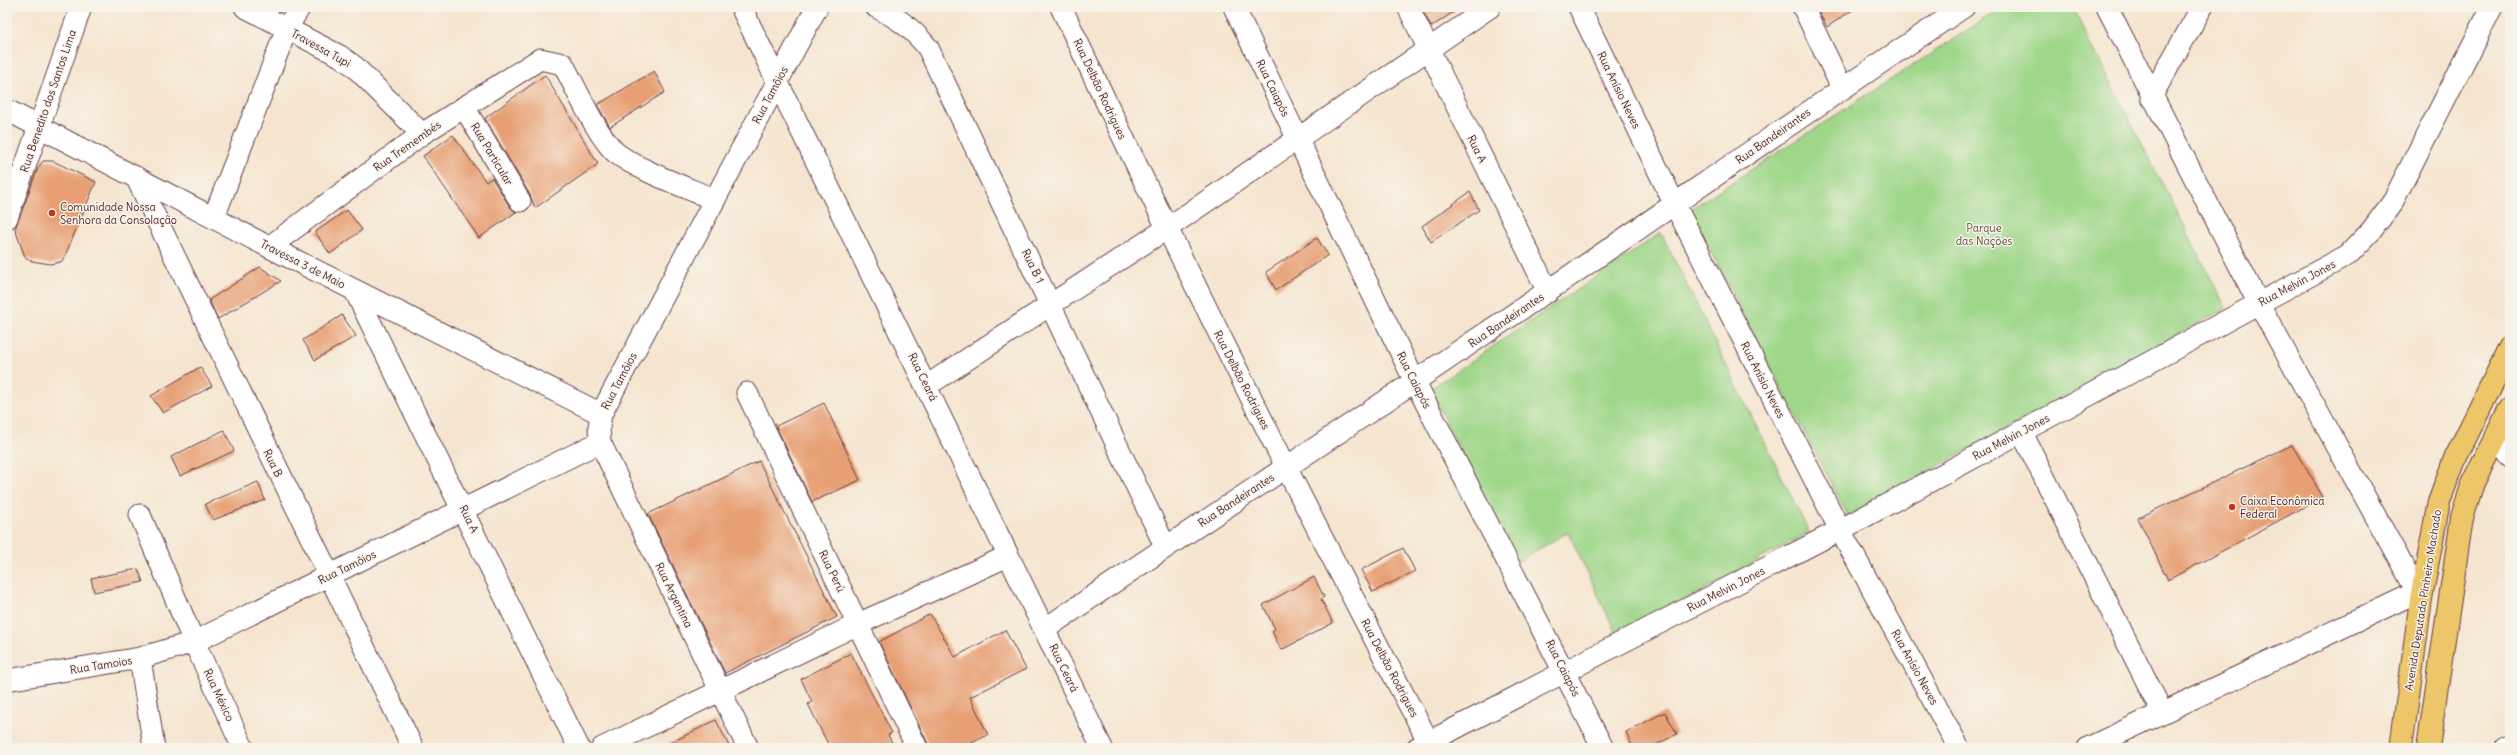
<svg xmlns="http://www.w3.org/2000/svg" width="2517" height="755" viewBox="0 0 2517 755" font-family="Delius,sans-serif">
  <rect width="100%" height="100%" fill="#f7f3e8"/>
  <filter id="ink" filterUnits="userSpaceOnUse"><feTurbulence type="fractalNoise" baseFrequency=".025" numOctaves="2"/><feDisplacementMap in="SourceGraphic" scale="8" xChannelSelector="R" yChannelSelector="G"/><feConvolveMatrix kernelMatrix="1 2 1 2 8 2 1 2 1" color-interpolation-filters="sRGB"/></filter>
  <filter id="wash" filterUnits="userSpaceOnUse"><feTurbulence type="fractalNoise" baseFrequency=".012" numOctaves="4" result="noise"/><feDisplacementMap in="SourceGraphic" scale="16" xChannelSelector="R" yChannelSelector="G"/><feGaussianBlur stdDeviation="0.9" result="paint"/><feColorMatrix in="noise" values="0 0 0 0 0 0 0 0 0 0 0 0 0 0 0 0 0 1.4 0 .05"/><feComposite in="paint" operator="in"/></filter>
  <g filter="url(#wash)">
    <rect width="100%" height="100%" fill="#f5e5d0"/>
    <!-- green -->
    <path fill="#9fd78a" stroke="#747b5a" d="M2003 7H2072L2226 308 1848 516 1689 210Z
      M1661 233 1809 532 1618 637 1568 532 1515 563 1430 389Z"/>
    <g id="blocks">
      <!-- building -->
      <path fill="#e79f73" d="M1421 7H1461L1431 27Z
        M1816 7H1857L1827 27Z
        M654 71 665 92 610 127 597 105Z
        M545 75 598 164 535 208 530 195 485 118Z
        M453 135 486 182 492 178 510 207 516 212 479 238 423 156Z
        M43 161H53L96 182 64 258 61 262 50 264 32 261 25 257 15 229 38 168Z
        M1470 192 1479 210 1431 242 1422 226Z
        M347 210 362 230 330 254 315 232Z
        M1317 238 1328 255 1276 290 1266 272Z
        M260 267 281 281 218 319 209 300Z
        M342 315 356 336 315 360 303 340Z
        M200 367 212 386 163 413 151 396Z
        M824 403 860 480 812 502 776 426Z
        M224 430 234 451 180 476 171 457Z
        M2292 445 2323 497 2168 580 2138 518Z
        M759 461 837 617 725 673 648 514Z
        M258 482 265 500 213 520 205 504Z
        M1403 548 1415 571 1373 592 1361 570Z
        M138 569 143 582 94 592 91 578Z
        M1314 577 1324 597 1321 599 1333 623 1281 650 1272 631 1275 629 1263 605Z
        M930 614 955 657 1005 630 1026 669 970 697 988 735 961 748H930L879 642Z
        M851 653 892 733 888 735 895 748H830L808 704 812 702 801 679Z
        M1665 712 1677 734 1650 748H1633L1626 732Z
        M716 720 730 748H660Z"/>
    </g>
  </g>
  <g filter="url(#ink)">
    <use href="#blocks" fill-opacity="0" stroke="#643d44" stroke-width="1"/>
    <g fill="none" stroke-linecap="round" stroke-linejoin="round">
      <defs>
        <path id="street" d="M245 7 340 56 354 66 422 134
          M741 7C861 254 983 500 1102 748
          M876 7C898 18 913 29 928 48L1165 546
          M1061 7C1179 257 1302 504 1432 748
          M1234 7 1415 382 1603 748
          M1408 7 1548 292
          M1579 7 1675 205 1840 530 1959 748
          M1803 7 1842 88
          M2107 7 2259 304 2421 599
          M2151 97 2202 7
          M464 107 520 201
          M7 110 269 247 601 414
          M136 177 413 748
          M214 217 287 28 300 7
          M7 218 81 7
          M269 247 422 134 540 59 563 64C576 88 597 136 616 153 638 170 688 188 715 200
          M355 291 579 748
          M928 385 1166 229 1490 7
          M747 393 917 748
          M2021 431 2162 712
          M2495 436 2510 458
          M600 442 748 748
          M140 515 194 642 243 748
          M1045 629C1186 532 1330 440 1471 343 1636 232 1798 117 1964 7
          M140 658 154 748
          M7 680 140 658 194 642 600 442 599 427 601 414 817 7
          M602 748 858 624 1008 556
          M1417 748 1840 530 2348 255 2371 231 2392 203 2492 7
          M2088 748 2417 592
          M2506 748 2510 746"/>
        <path id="primary" d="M2401 748 2421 599 2439 501 2454 461 2510 347
          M2428 748 2462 517 2473 483 2510 408"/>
      </defs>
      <!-- street casing -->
      <use href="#street" stroke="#643d44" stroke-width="23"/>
      <!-- primary casing -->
      <use href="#primary" stroke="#643d44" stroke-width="24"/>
      <!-- street -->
      <use href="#street" stroke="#fff" stroke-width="21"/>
      <!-- primary -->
      <use href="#primary" stroke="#ecc669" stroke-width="22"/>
    </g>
  </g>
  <!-- markers -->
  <g fill="#c8321e" stroke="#f7f3e8" stroke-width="1.5">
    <circle cx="52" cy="213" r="4"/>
    <circle cx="2232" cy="507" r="4"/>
  </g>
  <g text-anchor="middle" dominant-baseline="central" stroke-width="3" stroke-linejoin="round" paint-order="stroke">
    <!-- street labels -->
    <g font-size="11" fill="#4a1f2b" stroke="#f7f3e8">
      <text transform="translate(321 48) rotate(29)">Travessa Tupi</text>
      <text transform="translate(1273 88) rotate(64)">Rua Caiapós</text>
      <text transform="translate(1100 89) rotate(65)">Rua Delbão Rodrigues</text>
      <text transform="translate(1619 90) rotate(64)">Rua Anísio Neves</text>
      <text transform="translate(770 95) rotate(-62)">Rua Tamôios</text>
      <text transform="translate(48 101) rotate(-71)">Rua Benedito dos Santos Lima</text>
      <text transform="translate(1773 136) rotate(-35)">Rua Bandeirantes</text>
      <text transform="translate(407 146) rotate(-35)">Rua Tremembés</text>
      <text transform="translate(1477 149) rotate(64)">Rua A</text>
      <text transform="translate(492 154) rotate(59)">Rua Particular</text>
      <text transform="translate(303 264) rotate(27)">Travessa 3 de Maio</text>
      <text transform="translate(1033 266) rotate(64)">Rua B 1</text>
      <text transform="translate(2297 283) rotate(-28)">Rua Melvin Jones</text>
      <text transform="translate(1506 320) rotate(-34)">Rua Bandeirantes</text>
      <text transform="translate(923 377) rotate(64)">Rua Ceará</text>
      <text transform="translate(1242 380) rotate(63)">Rua Delbão Rodrigues</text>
      <text transform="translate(1414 380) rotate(63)">Rua Caiapós</text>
      <text transform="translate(1763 380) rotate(63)">Rua Anísio Neves</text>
      <text transform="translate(619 381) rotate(-62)">Rua Tamôios</text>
      <text transform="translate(2011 437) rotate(-28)">Rua Melvin Jones</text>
      <text transform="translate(273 463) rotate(64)">Rua B</text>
      <text transform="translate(1236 500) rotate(-33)">Rua Bandeirantes</text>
      <text transform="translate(469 519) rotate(64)">Rua A</text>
      <text transform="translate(347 567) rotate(-26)">Rua Tamôios</text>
      <text transform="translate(832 571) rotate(64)">Rua Perú</text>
      <text transform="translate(1726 589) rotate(-27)">Rua Melvin Jones</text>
      <text transform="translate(674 595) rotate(64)">Rua Argentina</text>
      <text transform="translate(2423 600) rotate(-81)">Avenida Deputado Pinheiro Machado</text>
      <text transform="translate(101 665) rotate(-9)">Rua Tamoios</text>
      <text transform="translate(1915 667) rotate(61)">Rua Anísio Neves</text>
      <text transform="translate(1064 668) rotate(64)">Rua Ceará</text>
      <text transform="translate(1390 668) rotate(62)">Rua Delbão Rodrigues</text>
      <text transform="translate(1563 668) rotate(63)">Rua Caiapós</text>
      <text transform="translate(219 695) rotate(65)">Rua México</text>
    </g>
    <!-- poi labels -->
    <g font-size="11" fill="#4a1f2b" stroke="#f7f3e8" text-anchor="start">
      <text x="60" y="207">Comunidade Nossa<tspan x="60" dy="13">Senhora da Consolação</tspan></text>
      <text x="2240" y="501">Caixa Econômica<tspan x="2240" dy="13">Federal</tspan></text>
    </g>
    <!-- park labels -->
    <g font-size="11" fill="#5f4d43" stroke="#f7f3e8">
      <text x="1984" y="228">Parque<tspan x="1984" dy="13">das Nações</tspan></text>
    </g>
  </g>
  <!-- margin -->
  <rect width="2517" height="755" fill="none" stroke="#f7f3e8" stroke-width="24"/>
</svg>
